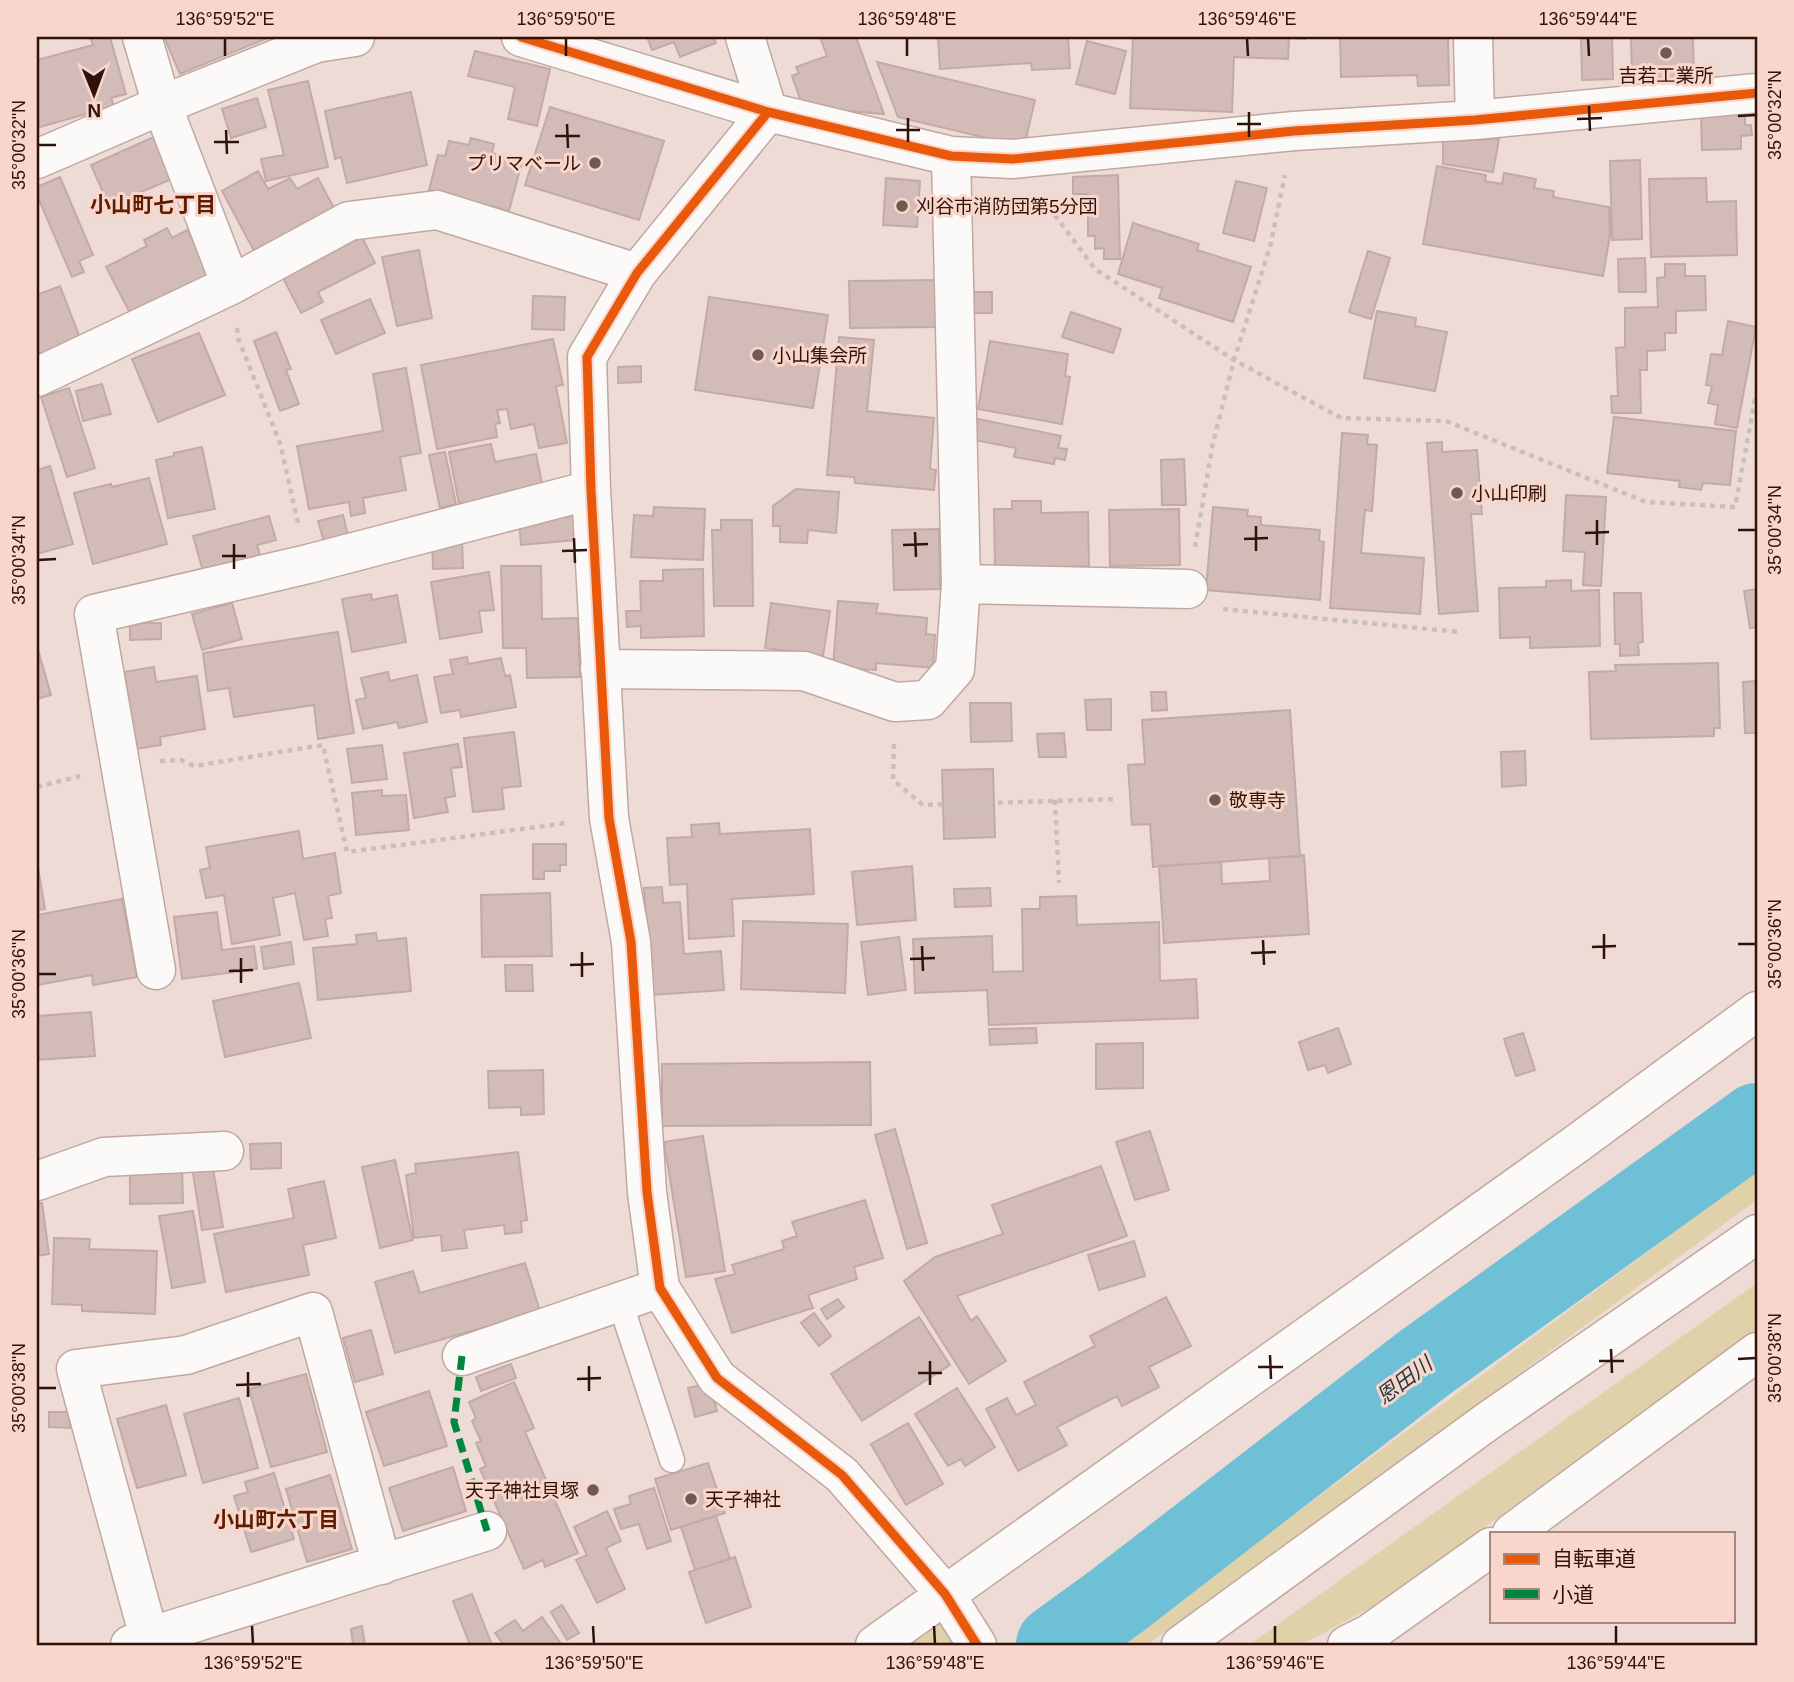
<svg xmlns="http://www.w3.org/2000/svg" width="1794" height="1682" viewBox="0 0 1794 1682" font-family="Helvetica,'Noto Sans JP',sans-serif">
  <rect width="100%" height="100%" fill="#eedbd6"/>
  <!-- green -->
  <path fill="#e0d1aa" d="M1757 1171V1200L1147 1645H1118Z
    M1757 1283V1331L1379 1603 1301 1645H1249Z
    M937 1615 956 1645H896Z"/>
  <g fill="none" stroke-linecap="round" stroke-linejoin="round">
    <!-- river -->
    <path stroke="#6ec0d6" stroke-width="80" d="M1056 1645 1118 1600 1423 1364 1757 1123"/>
  </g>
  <!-- building -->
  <path fill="#d3bbb8" stroke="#c2aaa8" stroke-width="2" d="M90 37H110L126 94 111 98 114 106 37 128V60L93 45Z
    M164 37H270L180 74Z
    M647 37H713L716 43 680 57 674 42 652 50Z
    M820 37H856L884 114 803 107 792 76 799 73 796 67 827 56Z
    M938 37H1068L1070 68 1032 70 1031 63 940 69Z
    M1133 37H1305V39L1289 38 1288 59 1234 57 1232 112 1130 108Z
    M1340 37H1448L1449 85 1418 86 1417 75 1341 77Z
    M1581 37H1612L1613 79 1582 80Z
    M1631 37H1693L1694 78 1632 79Z
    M1087 41 1126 51 1115 94 1076 84Z
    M475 51 550 69 537 126 508 119 515 87 468 76Z
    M877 62 1035 100 1024 147 898 117Z
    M308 81 328 167 266 181 261 159 284 155 268 90Z
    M411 92 427 165 347 183 341 157 335 159 325 111Z
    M257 98 266 127 231 138 222 109Z
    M550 107 664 141 639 220 525 185Z
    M1745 115V125H1751L1752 135 1741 136V149L1702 150 1701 116Z
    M158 135 176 177 109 206 91 165Z
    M471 138 494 144 492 153 522 162 509 211 429 190 438 155 445 156 449 141 469 145Z
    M1499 139 1493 172 1443 164V141Z
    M1640 160 1642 239 1612 240 1610 161Z
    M1437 166 1486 175 1485 181 1502 184 1504 173 1536 179 1534 188 1554 191 1553 197 1609 207 1610 235 1603 276 1423 244Z
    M258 171 268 189 290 178 297 189 318 178 334 208 254 251 222 191Z
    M1118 175 1120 259H1104V248L1095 249V236H1088V194H1073V177Z
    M60 177 93 255 79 261 84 272 72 277 37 195V187Z
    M886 178 920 181 917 227 883 225Z
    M1706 178 1707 202 1736 201 1737 255 1651 257 1649 179Z
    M1236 181 1267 188 1254 241 1223 233Z
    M1133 223 1199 244 1197 250 1251 267 1233 322 1159 298 1162 288 1118 274Z
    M167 228 172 238 187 230 212 275 132 317 106 267 147 246 144 240Z
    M362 237 375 263 318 292 323 302 301 313 282 276Z
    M419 250 432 318 397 326 382 257Z
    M1368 251 1390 258 1371 319 1349 312Z
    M1645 258 1646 292H1619L1618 259Z
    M1665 264H1685V276H1705L1706 310 1676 311V333H1665V350L1647 351V370H1640L1641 413H1612L1611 396H1618L1616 348 1625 347V308L1658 307 1657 278 1665 277Z
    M938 280V327L850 328 849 281Z
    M60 286 80 338 37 355V295Z
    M973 292H992V313H974Z
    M533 296 565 297 564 330 532 329Z
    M709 297 828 315 813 408 695 390Z
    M370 299 385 333 336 354 321 320Z
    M1377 311 1416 318 1415 326 1447 332 1435 391 1364 378Z
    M1071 312 1121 329 1113 353 1062 337Z
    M1728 321 1756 327 1737 428 1715 424 1718 405 1708 403 1712 386 1706 385 1711 354 1722 355Z
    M276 332 291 369 286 370 299 404 280 411 254 341Z
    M199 333 225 395 158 422 132 359Z
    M839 337 874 340 867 411 934 418 930 469 936 470 934 490 855 483 854 477 827 475Z
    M553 339 563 385 556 386 567 443 539 448 534 424 511 429 507 409 497 410 500 423 495 424 497 437 437 449 421 365Z
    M990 341 1068 354 1065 376 1070 377 1062 424 978 409Z
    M641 366V382L618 383V367Z
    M406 368 421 453 400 457 406 490 363 498 365 513 351 516 349 502 309 509 297 446 383 431 373 374Z
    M102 384 111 414 83 421 76 391Z
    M69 388 95 468 67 477 41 397Z
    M1614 417 1736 431 1730 485 1703 483 1701 490 1679 487 1680 481 1607 473Z
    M978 419 1061 436 1058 448 1067 449 1065 460 1055 458 1054 464 1014 457 1016 448 974 440Z
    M1342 433 1368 435 1367 444 1377 445 1372 511 1365 510 1361 553 1424 558 1420 614 1330 608Z
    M1442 442V452L1477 450 1482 514H1471L1478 611 1439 614 1427 443Z
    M491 444 495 462 536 454 543 488 459 504 449 452Z
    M202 447 215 509 168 518 156 460 174 456V453Z
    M445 452 456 504 440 508 429 455Z
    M1184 459 1186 505H1162L1161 460Z
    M50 466 73 544 37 554V470Z
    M149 478 167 544 93 564 74 493 111 484 112 487Z
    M796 489 839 492 836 533 808 530 807 543 780 542V526H773V506Z
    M1566 495 1606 497 1601 586 1583 585 1585 552 1563 551Z
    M1012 501H1041V513L1088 512 1089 566 995 569 994 509H1012Z
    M654 507 705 509 703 560 631 557 634 515 653 516Z
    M1213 507 1248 510 1247 516 1261 517V525L1320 530 1319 541 1324 542 1320 600 1206 590Z
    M1179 509 1180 565 1110 566 1109 510Z
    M343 515 348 536 324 542 318 521Z
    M269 516 276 540 257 545 260 555 203 571 193 536Z
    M574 516 576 540 521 545 519 521Z
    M721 520H752L753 606H714L712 530H721Z
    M939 529 940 589 894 590 892 530Z
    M462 537 463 568 433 569 432 538Z
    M501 566H541L542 619 578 618 580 677 527 678 526 648H503Z
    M703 569 704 636 641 638V626L627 627 626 611H641L640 581H663V570Z
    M489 572 494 610 479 611 482 632 440 639 431 582Z
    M1571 580V591L1599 590 1600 646 1530 648V637L1500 638 1499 588 1546 587V581Z
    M1757 589V627L1750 628 1744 591Z
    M1614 593H1641L1643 642 1638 643 1639 655 1620 656V644H1615Z
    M371 594 372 600 397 595 406 642 352 652 342 599Z
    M838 601 878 604 876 613 927 618 926 634 935 635 933 668 876 663V670L833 667Z
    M232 603 242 639 202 650 192 614Z
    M771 603 830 611 823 656 765 648Z
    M130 623H161V639L130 640Z
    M338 632 354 733 318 739 314 705 234 717 229 688 208 691 203 653Z
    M37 646 51 695 37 699Z
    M467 657 468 664 501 658 505 676 510 675 516 707 461 717 460 710 441 713 434 677 453 674 450 660Z
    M1718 663 1720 728H1714V736L1591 739 1589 672 1616 671 1615 665Z
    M154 667 156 682 197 676 205 729 160 737 161 745 136 749 124 672Z
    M388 672 390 681 417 675 427 722 399 728 397 722 363 729 356 700 366 698 361 678Z
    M1757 681V733H1745L1743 682Z
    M1151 692H1166L1167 710 1152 711Z
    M1111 699V730H1087L1085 700Z
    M970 703H1011L1012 741 971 742Z
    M1290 710 1300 856 1153 867 1150 824 1132 825 1128 765 1145 764 1142 720Z
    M514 732 521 786 502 788 504 809 473 812 464 738Z
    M1064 733 1066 757H1039L1037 734Z
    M458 744 462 767 451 768 455 796 445 798 448 812 414 818 404 753Z
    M382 745 387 779 352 783 347 749Z
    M1525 751 1526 785 1502 787 1501 752Z
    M993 769 995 837 944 839 942 770Z
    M382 790V796L406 795 409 830 356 835 352 793Z
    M719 823 720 834 810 829 814 894 732 899 734 936 689 939 687 884 670 885 667 838 692 837 691 825Z
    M299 831 303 859 335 853 341 893 328 896 332 918 325 919 328 936 304 940 295 893 273 898 280 935 232 944 224 895 206 898 200 870 210 868 206 847Z
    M533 844H566V865H560V871H544V879H533Z
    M1304 855 1309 934 1164 943 1159 866 1221 862 1222 884 1270 881 1269 858Z
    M37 862 45 909 37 910Z
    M912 866 916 920 857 925 852 872Z
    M662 887 663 903 680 902 684 954 721 951 724 990 651 995 644 888Z
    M990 888 991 906 955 907 954 889Z
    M550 893 552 956 482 957 481 895Z
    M1076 896 1077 925 1159 922 1160 981 1196 979 1198 1018 989 1025 987 990 915 993 913 939 992 936 993 972 1023 971 1022 909H1040V897Z
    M122 899 137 977 93 985 92 975 37 985V915Z
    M217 912 222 950 254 946 257 969 182 979 174 917Z
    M743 921 848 924 845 993 741 989Z
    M376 933 377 941 406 938 411 991 318 1000 313 948 357 944 356 935Z
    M899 937 906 990 868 995 861 942Z
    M291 942 294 964 264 969 261 947Z
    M505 965H532L533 991H506Z
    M299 983 311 1038 225 1057 213 1001Z
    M91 1012 95 1056 37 1060V1016Z
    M1036 1028 1037 1043 990 1045 989 1029Z
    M1338 1028 1351 1064 1328 1073 1325 1065 1308 1070 1299 1042Z
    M1523 1033 1535 1070 1516 1076 1504 1039Z
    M1143 1043V1088L1096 1089V1044Z
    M870 1062 871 1125 662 1126V1064Z
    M543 1070 544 1114 521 1115V1107L489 1108 488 1071Z
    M895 1129 927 1243 907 1249 875 1135Z
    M1150 1131 1169 1190 1135 1200 1116 1142Z
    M703 1136 725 1271 686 1277 664 1142Z
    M281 1143V1168L251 1169 250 1144Z
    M518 1152 527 1220 521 1221 522 1232 505 1234 504 1225 464 1230 467 1248 442 1251 441 1235 414 1238 406 1175 416 1173 415 1164Z
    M395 1160 413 1240 380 1248 362 1167Z
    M212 1163 223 1227 202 1230 192 1167Z
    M182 1165 183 1203 130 1204V1166Z
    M1101 1166 1127 1236 957 1296 971 1321 977 1316 1006 1361 969 1384 904 1281 935 1257 1003 1234 992 1205Z
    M324 1181 336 1238 303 1245 309 1275 226 1292 214 1234 294 1218 288 1189Z
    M865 1200 883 1258 854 1267 857 1279 808 1295 813 1308 732 1333 715 1279 735 1274 732 1265 784 1249 782 1241 797 1236 792 1222Z
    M42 1203 49 1254 37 1256V1204Z
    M193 1211 205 1282 172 1288 159 1216Z
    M54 1238 90 1239 89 1249 157 1251 155 1314 82 1311V1305L52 1304Z
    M1134 1241 1145 1276 1099 1290 1088 1255Z
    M525 1263 540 1311 395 1353 375 1282 413 1271 420 1293Z
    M1166 1297 1191 1346 1149 1367 1159 1387 1122 1406 1117 1396 1057 1427 1067 1445 1018 1471 986 1409 1007 1398 1016 1415 1036 1405 1024 1382 1095 1346 1090 1336Z
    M838 1299 844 1307 827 1319 821 1309Z
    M814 1313 831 1336 819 1346 801 1323Z
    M919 1317 950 1365 862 1421 831 1374Z
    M371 1330 383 1374 355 1382 343 1338Z
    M511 1364 516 1378 481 1391 476 1377Z
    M306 1374 327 1452 271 1467 249 1389Z
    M514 1382 534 1428 525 1432 578 1553 545 1567 543 1560 524 1569 480 1469 486 1466 476 1443 481 1441 472 1421 476 1418 469 1402Z
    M709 1383 717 1411 695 1417 688 1388Z
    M957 1388 995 1447 965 1466 961 1459 948 1466 915 1414Z
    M429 1391 447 1446 384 1466 366 1412Z
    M239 1398 258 1468 203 1483 184 1414Z
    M166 1405 186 1475 137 1488 117 1419Z
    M49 1412H69L70 1428 49 1427Z
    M908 1423 943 1484 906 1505 871 1444Z
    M708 1463 725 1513 671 1530 655 1479Z
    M453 1467 466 1511 403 1531 389 1488Z
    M274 1473 294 1539 251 1552 234 1496 248 1492 245 1482Z
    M330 1475 352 1549 307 1562 286 1489Z
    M654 1488 671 1541 647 1549 639 1524 621 1529 614 1509 631 1504 629 1496Z
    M607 1511 621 1541 606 1548 625 1589 597 1603 576 1560 587 1555 574 1527Z
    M716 1516 730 1559 695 1570 681 1527Z
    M735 1557 751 1607 706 1623 689 1572Z
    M472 1594 492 1645H470L453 1601Z
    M562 1605 579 1633 567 1640 551 1612Z
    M542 1617 562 1645H504L495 1633 515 1620 523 1631Z
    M362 1626 365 1645H353L351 1629Z"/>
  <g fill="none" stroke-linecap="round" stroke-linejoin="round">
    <defs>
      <path id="lane" d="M620 1302 672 1460"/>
      <path id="street" d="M142 37 162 105 231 285
        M521 37 768 112 951 156 1013 159 1294 131 1475 120 1757 93
        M745 37 768 112
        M1473 37 1475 120
        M768 112 637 273 587 357 591 490 609 818 631 942 647 1192 660 1288 717 1378 842 1475 945 1594 977 1645
        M951 156 961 584 1188 589
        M37 159 162 105 316 43 355 37
        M37 377 231 285 349 221 437 210 637 273
        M600 669 804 671 895 702 928 700 955 669 961 584
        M156 970 94 614 308 564 591 490
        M37 1181 104 1157 224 1151
        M462 1356 660 1288
        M1512 1533 1757 1352
        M149 1637 76 1369 186 1355 313 1312 382 1565
        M130 1645 149 1637 487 1531
        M875 1645 1575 1145 1757 1011
        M1181 1645 1488 1421 1757 1234
        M1347 1645 1369 1634 1491 1547"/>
    </defs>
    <!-- lane casing -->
    <use href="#lane" stroke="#c0a8a1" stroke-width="27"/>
    <!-- street casing -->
    <use href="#street" stroke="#c0a8a1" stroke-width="41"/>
    <!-- path -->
    <path stroke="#c8bfbc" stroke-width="4.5" stroke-dasharray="5 5" stroke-linecap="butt" d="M1043 199 1095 269 1234 360 1341 418 1446 421 1646 502 1735 507 1757 389
      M237 328 238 338 280 443 298 523
      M1195 547 1213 443 1234 360 1270 247 1285 175
      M1223 609 1459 632
      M894 744 893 780 923 805 1117 799
      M160 761 181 760 194 766 323 745 347 852 567 823
      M37 787 80 776
      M1055 800 1059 883"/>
    <!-- lane -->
    <use href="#lane" stroke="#fcfaf9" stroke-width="24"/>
    <!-- street -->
    <use href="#street" stroke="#fcfaf9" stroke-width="38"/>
    <!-- quiet -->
    <path stroke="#00873e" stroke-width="7" stroke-dasharray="14 7" stroke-linecap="butt" d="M462 1356 454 1422 487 1531"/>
    <defs>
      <path id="cycleway" d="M521 37 768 112 951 156 1013 159 1294 131 1475 120 1757 93
        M768 112 637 273 587 357 591 490 609 818 631 942 647 1192 660 1288 717 1378 842 1475 945 1594 977 1645"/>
    </defs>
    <!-- cycleway casing -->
    <use href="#cycleway" stroke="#f8d6cb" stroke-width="13"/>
    <!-- cycleway -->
    <use href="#cycleway" stroke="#e8590c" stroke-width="9"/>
  </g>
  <!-- ticks -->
  <path fill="none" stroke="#301308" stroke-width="2.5" d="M225 38V56M566 38V56M907 38V56M1247 38 1248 56M1588 38 1589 56M1589 106 1590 131M1249 112V137M1738 116 1756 115M908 118V142M1577 119 1602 118M567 124 568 148M1237 124H1261M226 130 227 154M896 130H920M555 136H580M214 142H239M38 145H56M1597 520V545M1256 526V551M1738 530H1756M915 532 916 557M1585 533 1609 532M574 538 575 563M1244 539 1268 538M234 544V569M903 545 928 544M562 551 587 550M222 556H246M38 560 56 559M1604 934V959M1263 940 1264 965M1738 944H1756M922 946 923 971M1592 947 1616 946M582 952V977M1251 953 1276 952M241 958V983M910 959 935 958M570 965 594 964M229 971 253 970M38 974H56M1611 1349 1612 1373M1270 1355 1271 1379M1738 1359 1756 1358M930 1361V1385M1599 1361H1624M589 1366V1391M1258 1367H1283M248 1372V1397M918 1373H942M577 1379 601 1378M236 1385 261 1384M38 1388H56M252 1626 253 1644M593 1626 594 1644M934 1626 935 1644M1275 1626V1644M1616 1626V1644"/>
  <!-- markers -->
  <g fill="#725950" stroke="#f8d6cb" stroke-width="2.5">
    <circle cx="1666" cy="53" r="7"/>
    <circle cx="595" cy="163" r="7"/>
    <circle cx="902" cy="206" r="7"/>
    <circle cx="758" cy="355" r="7"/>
    <circle cx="1457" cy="493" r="7"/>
    <circle cx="1215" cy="800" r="7"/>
    <circle cx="593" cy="1490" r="7"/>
    <circle cx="691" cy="1499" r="7"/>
  </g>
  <g text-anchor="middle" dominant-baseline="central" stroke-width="6" stroke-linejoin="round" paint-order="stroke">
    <!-- poi labels -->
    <g font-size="19" fill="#301308" stroke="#f8d6cb" text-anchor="start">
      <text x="1666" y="75" text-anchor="middle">吉若工業所</text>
      <text x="581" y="163" text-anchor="end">プリマベール</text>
      <text x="916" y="206">刈谷市消防団第5分団</text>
      <text x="772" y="355">小山集会所</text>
      <text x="1471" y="493">小山印刷</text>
      <text x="1229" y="800">敬専寺</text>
      <text x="579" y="1490" text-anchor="end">天子神社貝塚</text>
      <text x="705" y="1499">天子神社</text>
    </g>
    <!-- neighbourhood labels -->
    <g font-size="21" font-weight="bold" fill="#5e1c01" stroke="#f8d6cb">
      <text x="153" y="204">小山町七丁目</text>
      <text x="276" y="1519">小山町六丁目</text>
    </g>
    <!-- water labels -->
    <g font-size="21" font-style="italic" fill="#213b43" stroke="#f8d6cb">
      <text transform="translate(1404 1380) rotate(-37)">恩田川</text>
    </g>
  </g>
  <!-- border -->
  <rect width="1794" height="1682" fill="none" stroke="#f8d6cb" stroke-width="77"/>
  <!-- legend -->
  <rect x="1490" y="1532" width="245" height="91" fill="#f8d6cb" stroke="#a8887d" stroke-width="2"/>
  <rect x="1504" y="1554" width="35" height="10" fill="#e8590c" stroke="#a8887d" stroke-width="2"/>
  <text x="1552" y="1566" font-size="21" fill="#301308">自転車道</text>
  <rect x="1504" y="1589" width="35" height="10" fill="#00873e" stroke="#a8887d" stroke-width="2"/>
  <text x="1552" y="1602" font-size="21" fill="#301308">小道</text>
  <!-- north arrow -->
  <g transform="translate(94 94) rotate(179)" stroke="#f8d6cb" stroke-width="5" paint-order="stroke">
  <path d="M0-5L12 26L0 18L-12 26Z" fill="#301308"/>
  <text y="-10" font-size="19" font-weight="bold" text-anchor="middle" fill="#301308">N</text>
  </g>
  <rect x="38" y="38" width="1718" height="1606" fill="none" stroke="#301308" stroke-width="2.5"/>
  <g font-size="18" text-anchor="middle" fill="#301308">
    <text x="225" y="25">136°59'52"E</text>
    <text x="566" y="25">136°59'50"E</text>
    <text x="907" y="25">136°59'48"E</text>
    <text x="1247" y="25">136°59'46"E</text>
    <text x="1588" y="25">136°59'44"E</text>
    <text transform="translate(1775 115) rotate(-90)" y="6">35°00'32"N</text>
    <text transform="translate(19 145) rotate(-90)" y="6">35°00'32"N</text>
    <text transform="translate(1775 530) rotate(-90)" y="6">35°00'34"N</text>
    <text transform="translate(19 560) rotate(-90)" y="6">35°00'34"N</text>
    <text transform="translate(1775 944) rotate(-90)" y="6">35°00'36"N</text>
    <text transform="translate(19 974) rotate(-90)" y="6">35°00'36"N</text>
    <text transform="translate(1775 1358) rotate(-90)" y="6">35°00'38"N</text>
    <text transform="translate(19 1388) rotate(-90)" y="6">35°00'38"N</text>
    <text x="253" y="1669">136°59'52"E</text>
    <text x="594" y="1669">136°59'50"E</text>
    <text x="935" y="1669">136°59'48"E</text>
    <text x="1275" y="1669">136°59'46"E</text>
    <text x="1616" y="1669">136°59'44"E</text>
  </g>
</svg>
